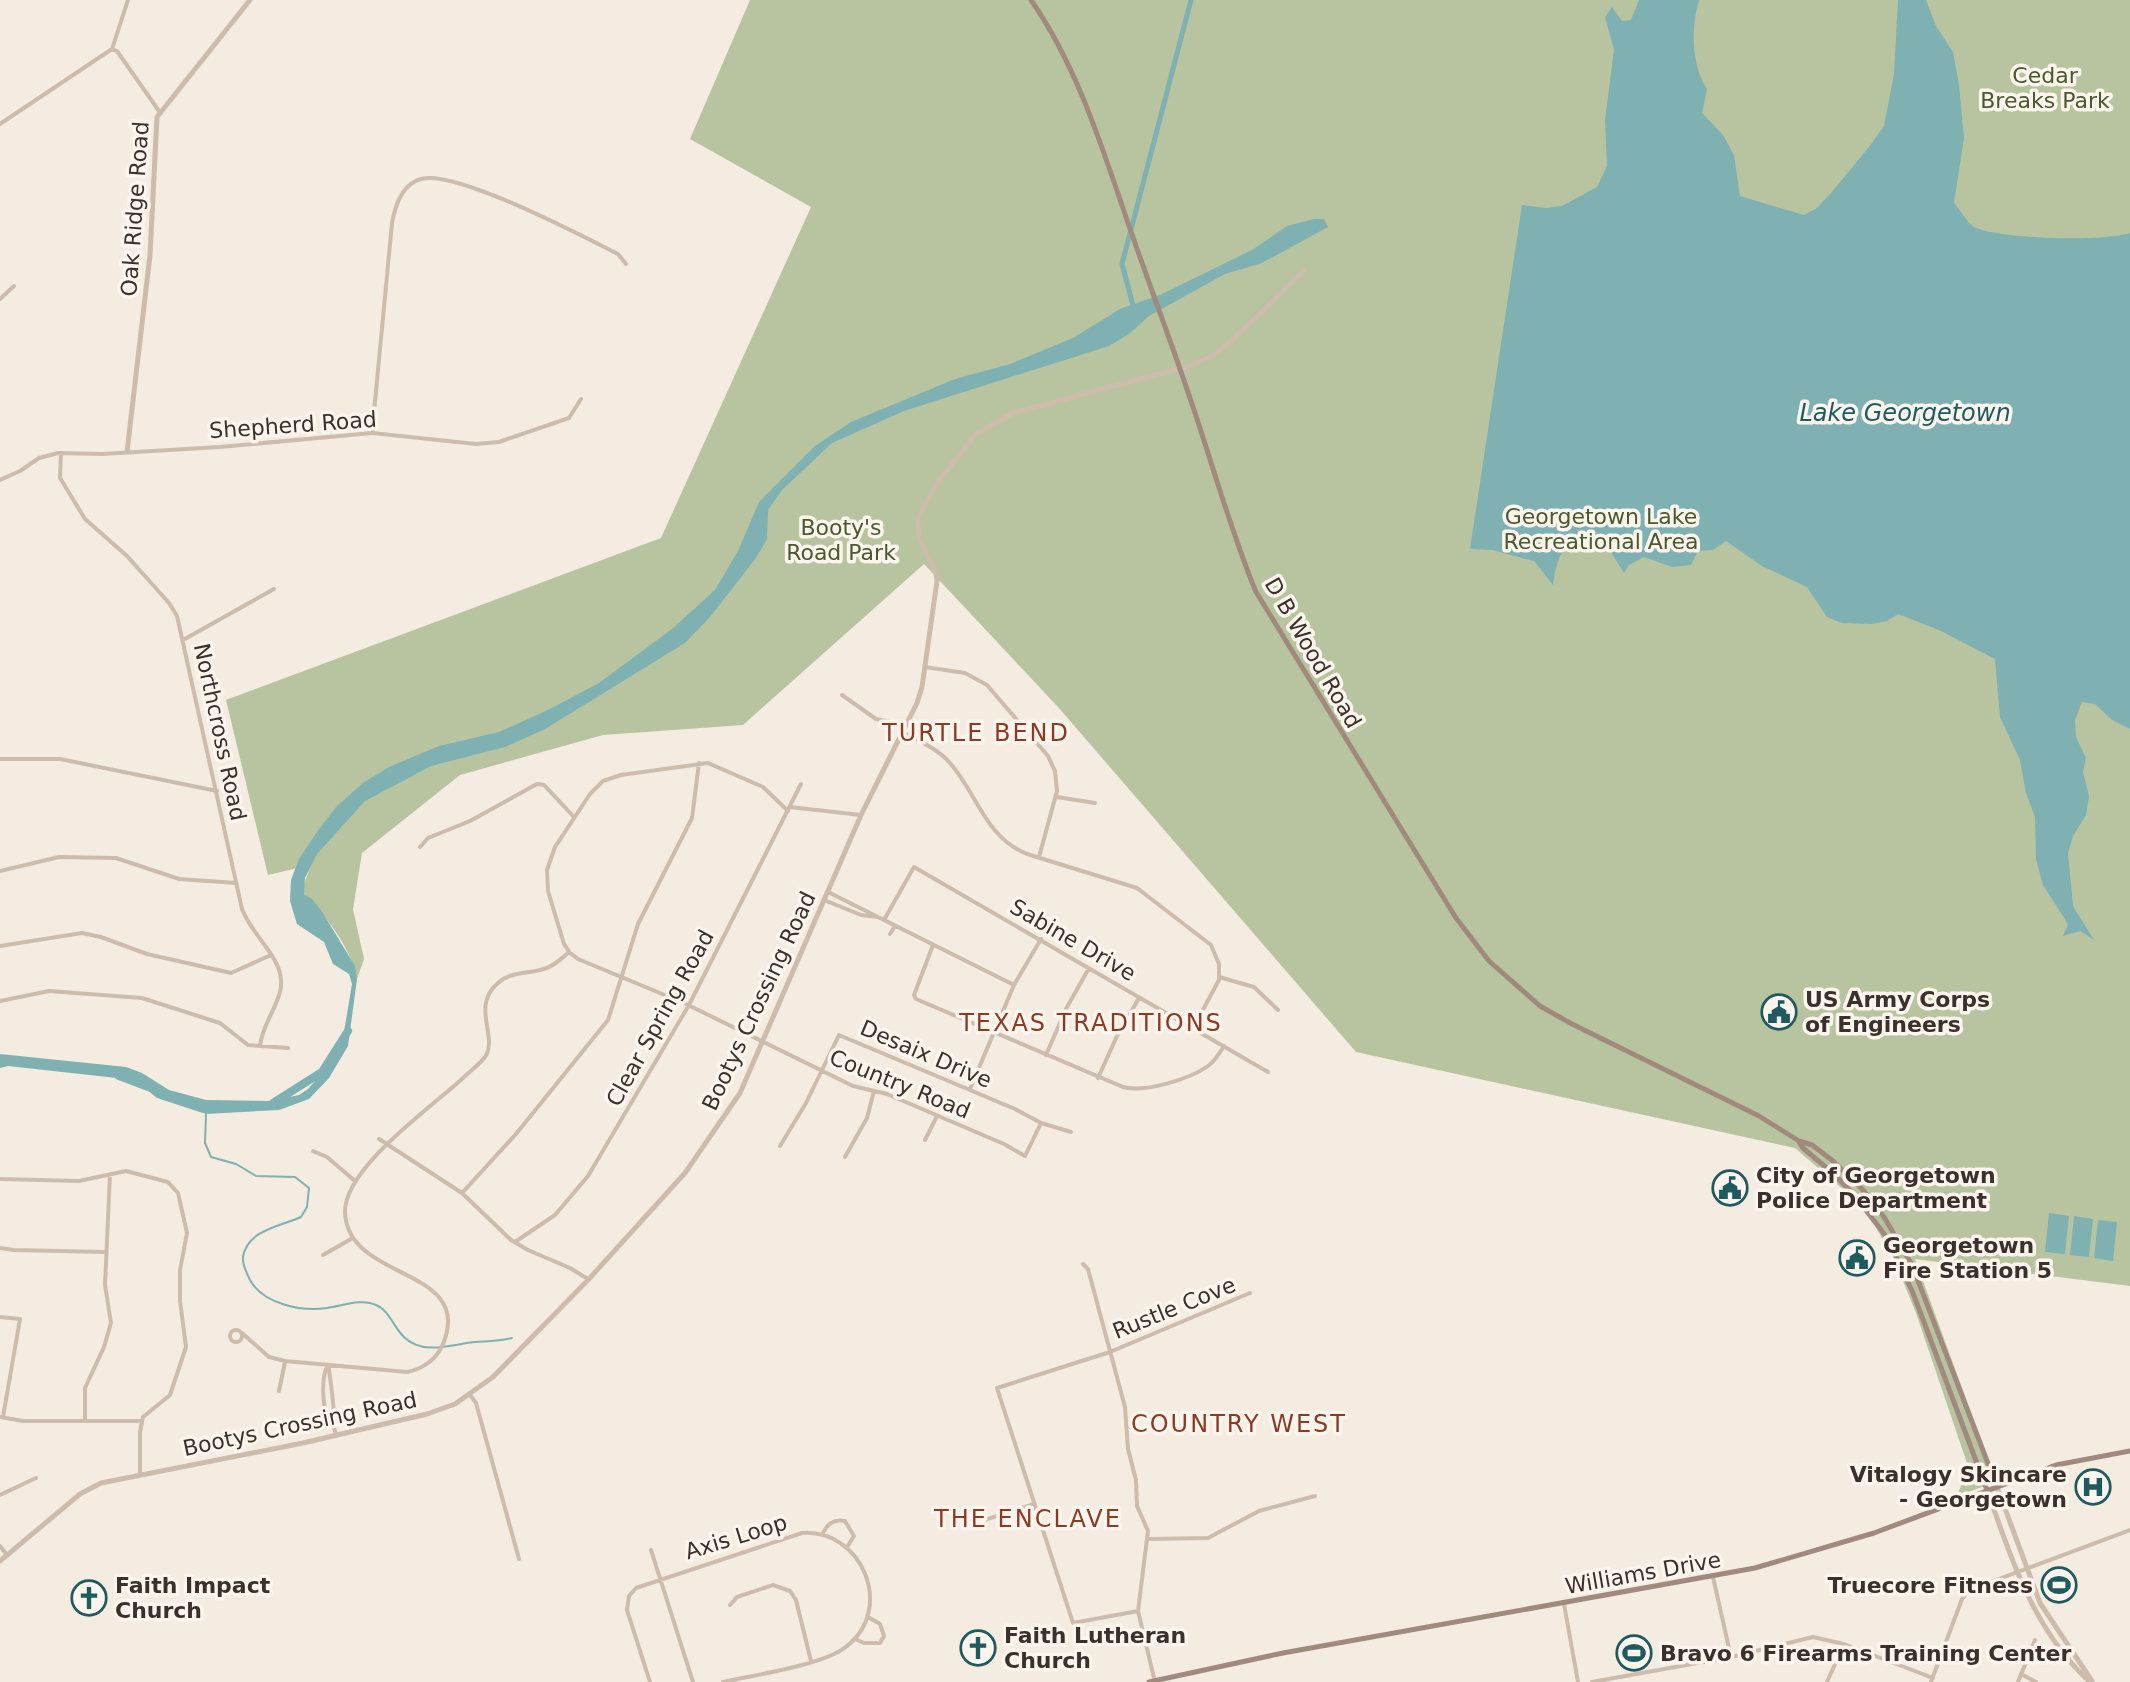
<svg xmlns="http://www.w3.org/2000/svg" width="2130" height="1682" viewBox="0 0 2130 1682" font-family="'DejaVu Sans',sans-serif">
  <rect width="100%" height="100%" fill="#f4ebe1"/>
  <!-- green -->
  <path fill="#b8c4a0" d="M750 0H2130V1286L1915 1259 1989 1462 2015 1474 1956 1497 1969 1469 1916 1313 1894 1259 1875 1226 1853 1198 1795 1148 1356 1052 1058 707 924 564 743 725 603 735 460 775 362 853 353 909 364 959 357 979C351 949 327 915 304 896L303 887 311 865 268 875 226 700 661 538 811 207 690 139Z"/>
  <!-- water -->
  <path fill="#7fb0b2" d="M1639 0H1699C1691 27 1691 65 1707 89L1702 113 1723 135 1734 155 1740 196 1804 215 1817 208 1831 193 1869 147 1884 126 1894 74 1898 0H1926L1936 26 1953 52 1959 85 1964 138 1954 203C1960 210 1967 222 1974 227 1996 239 2106 242 2130 233V729L2112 720 2095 704 2082 702 2075 720 2076 737 2086 758 2083 772 2089 796 2086 815 2073 836 2068 853 2073 906 2094 940 2080 931 2063 936 2068 924 2043 885 2036 859 2035 817 2026 793 2020 760 2000 717 1995 659 1941 631 1898 614 1887 621 1872 624 1842 623 1827 617 1807 587 1762 566 1726 541 1713 550 1698 551 1691 565 1672 567 1644 557 1629 565 1624 573 1606 544C1567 536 1558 548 1553 585L1534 561 1492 550 1470 549 1522 205 1546 208 1562 206 1597 187 1607 166 1605 120 1614 50 1605 17 1612 7 1622 21 1631 20Z
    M1314 219H1324L1328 227 1262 263 1225 274 1149 316 1129 334 1109 346 904 411 832 443 783 489 768 510 767 539 756 558 710 617 685 643 545 729 505 747 431 766 365 801 317 854 305 878 304 895 311 898 321 910 355 966 357 979 348 1046 329 1078 309 1099 279 1110 206 1114 157 1098 135 1080 8 1066 0 1068V1054L126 1067 142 1073 169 1090 206 1100 271 1101 299 1095 308 1089 331 1063 342 1044 352 984 349 974 333 964 324 942 297 924 290 901 291 880 299 859 317 832 336 807 363 783 389 767 439 746 499 732 550 709 599 683 672 629 715 590 738 551 759 502 815 446 851 422 955 379 1010 364 1073 338 1120 309 1160 295 1252 250 1287 226Z
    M2049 1213 2069 1216 2065 1254 2045 1252Z
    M2074 1216 2093 1219 2089 1257 2070 1255Z
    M2098 1220 2117 1222 2113 1261 2094 1258Z"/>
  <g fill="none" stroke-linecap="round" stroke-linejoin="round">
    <!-- stream -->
    <path stroke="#7fb0b2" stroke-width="2" d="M206 1114 205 1143 211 1157 236 1164 256 1176 295 1177 309 1188 307 1207 301 1217C281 1226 247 1230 243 1257 242 1264 247 1274 250 1280 263 1304 302 1312 327 1308 342 1306 362 1298 376 1305 389 1310 394 1328 404 1337 423 1356 453 1344 475 1342 488 1341 499 1341 512 1338"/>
    <!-- canal -->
    <path stroke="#7fb0b2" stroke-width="5" d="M1134 309 1122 264 1191 0"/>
    <!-- river -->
    <path stroke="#7fb0b2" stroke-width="8" d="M119 1076 148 1087
      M273 1103 322 1072 348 1031"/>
    <!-- minor -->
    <path stroke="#cdbbac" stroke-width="4" d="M112 49 117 51 159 111
      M0 124 112 49 128 0
      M0 299 14 286
      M372 433 392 223C395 206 402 184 421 179 455 169 582 236 618 254L626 264
      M61 453 60 478 85 519 127 556 169 603 177 616 242 909C253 939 288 960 280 992 275 1011 262 1026 260 1046
      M0 480 20 471 39 458 58 453 102 454 220 447 372 433 476 444 499 442 569 418 581 399
      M183 640 274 589
      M925 667 965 673 987 685 1048 756 1055 771 1057 791 1039 857
      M842 695 876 719 906 725
      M903 732C919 741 938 749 950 763 978 795 985 837 1027 854L1137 888 1211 945 1219 964V980L1193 1028
      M0 759H60L217 791
      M1057 797 1095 803
      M790 807 861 815
      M788 811 763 787 708 763 621 775 603 781 590 794 555 847 547 870 548 891 564 944 570 953 578 959 684 1003 853 1086 887 1094 1004 1144 1025 1156 1041 1123
      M420 847 428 838 470 821 537 784 544 785 574 817
      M0 871 59 857 116 858 179 879 236 883
      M828 892 1014 985
      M824 900 861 915 878 917
      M884 920 914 867 1268 1072
      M890 934 895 926
      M933 945 914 995 916 999 1123 1087C1144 1093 1190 1079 1208 1066 1215 1061 1219 1054 1224 1046
      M0 946 82 933 101 937 147 954 231 973 271 955
      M1219 977 1254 987 1278 1010
      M0 1001 49 991 142 998 220 1023 248 1045 288 1048
      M1046 1055 1066 1009 1089 968
      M1098 1078 1117 1036 1139 998
      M970 1089 1014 985 1041 939
      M379 1139 462 1193 511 1240 528 1250 570 1268 588 1279
      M925 1140 937 1116
      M780 1146 806 1103 839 1035 1015 1109 1041 1123 1071 1132
      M313 1151 327 1157 355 1181
      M845 1157 867 1118 874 1091
      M0 1179 79 1181 126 1171 168 1182 178 1193 187 1233 180 1270V1301L186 1347 170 1395 143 1417 140 1432V1473
      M462 1193 516 1134 608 1020 638 924 692 818 699 763
      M515 1242 555 1215 588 1176 689 1005 801 784
      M0 1248 14 1250 105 1252
      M323 1255 351 1239
      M1083 1264 1088 1269 1125 1407 1128 1449 1136 1480 1137 1506 1148 1531 1138 1611 1155 1682
      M0 1317 20 1319 3 1417
      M230 1336a6 6 0 1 1 12 0a6 6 0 1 1-12 0Z
      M242 1333 269 1357 285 1361 407 1372C423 1369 437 1359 443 1344 475 1266 347 1282 345 1212 344 1168 432 1107 463 1078 470 1071 479 1065 485 1057 499 1037 470 1007 498 983 511 971 528 974 544 969 554 966 561 959 569 952
      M328 1365C321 1376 322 1405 328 1417 332 1424 334 1426 336 1434
      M328 1365C330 1374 335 1415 334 1421
      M279 1391 285 1362
      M470 1395 476 1403 519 1559
      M0 1417 23 1421H141
      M85 1421V1388L104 1347 111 1323 105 1285 110 1174
      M0 1495 36 1478
      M966 1526 1034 1504
      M822 1535C827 1524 833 1519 845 1521L854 1536 847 1547
      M1149 1539 1208 1538 1259 1511 1315 1496
      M0 1546 7 1555
      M651 1550 693 1682
      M1713 1577 1731 1657
      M1564 1604 1578 1682
      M730 1605 737 1597 773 1585 790 1591 796 1600 811 1661
      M1138 1611 1073 1623 997 1388 1110 1352 1250 1293
      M855 1639 864 1643H880L884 1636 880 1624 868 1617
      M2021 1674 2036 1682
      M650 1682 627 1610 629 1596 636 1588 802 1533C862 1529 895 1608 847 1646 825 1665 754 1675 723 1682
      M1592 1682 1731 1657 1813 1637 1844 1644 1933 1678
      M1827 1682 1844 1644
      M1931 1682 1962 1599 1969 1590 2130 1530
      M2018 1682 2035 1640"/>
    <!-- tertiary -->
    <path stroke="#cdbbac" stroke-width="5" d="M127 452 150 255 157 117 250 0
      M1997 1487 2040 1603 2092 1681
      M1987 1490C2012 1560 2034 1631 2090 1682
      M0 1561 80 1494 101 1483 303 1443 427 1414 455 1404 493 1377 588 1280 685 1173 740 1093 861 815 917 703 922 687 937 581 936 572 919 539 918 518 937 483 976 434 1013 413 1193 365 1214 355 1230 342 1304 271"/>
    <!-- secondary -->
    <path stroke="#a18a7d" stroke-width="5" d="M1031 0C1077 66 1102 147 1128 223 1150 287 1174 349 1195 413 1215 473 1232 534 1256 592L1456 918 1489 961 1540 1006 1572 1024 1759 1116 1799 1141 1812 1145 1833 1161 1863 1190 1884 1217 1912 1265 1997 1487
      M1799 1142 1803 1148 1835 1175 1857 1198 1888 1239 1913 1293 1987 1490
      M1149 1682 1283 1653 1755 1568 1874 1533 2056 1465 2130 1451"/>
  </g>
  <!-- icons -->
  <defs>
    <symbol id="civic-ring" viewBox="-11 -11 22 22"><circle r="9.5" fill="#fbf5ee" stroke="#1f5a5e" stroke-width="1.5"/><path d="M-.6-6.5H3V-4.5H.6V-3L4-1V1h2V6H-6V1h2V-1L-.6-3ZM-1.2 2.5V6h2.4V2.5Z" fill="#1f5a5e"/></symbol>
    <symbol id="hospital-ring" viewBox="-11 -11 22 22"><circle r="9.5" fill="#fbf5ee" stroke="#1f5a5e" stroke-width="1.5"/><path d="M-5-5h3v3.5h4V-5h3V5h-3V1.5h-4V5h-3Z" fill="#1f5a5e"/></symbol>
    <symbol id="stadium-ring" viewBox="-11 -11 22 22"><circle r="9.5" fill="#fbf5ee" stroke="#1f5a5e" stroke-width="1.5"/><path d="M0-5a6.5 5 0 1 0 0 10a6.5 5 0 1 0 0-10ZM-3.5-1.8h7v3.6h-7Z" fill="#1f5a5e"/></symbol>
    <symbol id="church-ring" viewBox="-11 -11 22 22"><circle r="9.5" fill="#fbf5ee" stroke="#1f5a5e" stroke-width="1.5"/><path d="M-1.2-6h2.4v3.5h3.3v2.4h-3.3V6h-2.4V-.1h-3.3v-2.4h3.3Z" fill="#1f5a5e"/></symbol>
  </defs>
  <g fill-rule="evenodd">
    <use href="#civic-ring" x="1759" y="992" width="40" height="40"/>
    <use href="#civic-ring" x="1710" y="1168" width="40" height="40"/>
    <use href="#civic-ring" x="1837" y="1238" width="40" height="40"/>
    <use href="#hospital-ring" x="2073" y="1467" width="40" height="40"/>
    <use href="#stadium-ring" x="2039" y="1565" width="40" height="40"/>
    <use href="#church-ring" x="69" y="1578" width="40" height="40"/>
    <use href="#church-ring" x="958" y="1628" width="40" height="40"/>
    <use href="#stadium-ring" x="1614" y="1633" width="40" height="40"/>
  </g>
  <g text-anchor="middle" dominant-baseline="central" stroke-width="7" stroke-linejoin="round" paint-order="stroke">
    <!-- park labels -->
    <g font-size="22" fill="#4a5a2e" stroke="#fbf5ee">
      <text x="2045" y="75">Cedar<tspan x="2045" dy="25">Breaks Park</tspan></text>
      <text x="1601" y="516">Georgetown Lake<tspan x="1601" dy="25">Recreational Area</tspan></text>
      <text x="841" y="527">Booty's<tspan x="841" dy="25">Road Park</tspan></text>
    </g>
    <!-- street labels -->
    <g font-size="22" fill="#3b302b" stroke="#fbf5ee">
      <text transform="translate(135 209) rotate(-86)">Oak Ridge Road</text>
      <text transform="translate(293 425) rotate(-4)">Shepherd Road</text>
      <text transform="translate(1313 653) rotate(60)">D B Wood Road</text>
      <text transform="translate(220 732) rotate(78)">Northcross Road</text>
      <text transform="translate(1073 940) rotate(30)">Sabine Drive</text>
      <text transform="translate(759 1001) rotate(-65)">Bootys Crossing Road</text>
      <text transform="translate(660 1018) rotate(-61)">Clear Spring Road</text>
      <text transform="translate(926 1054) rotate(23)">Desaix Drive</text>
      <text transform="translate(900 1084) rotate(22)">Country Road</text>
      <text transform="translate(1174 1308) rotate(-22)">Rustle Cove</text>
      <text transform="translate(300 1424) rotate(-12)">Bootys Crossing Road</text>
      <text transform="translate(736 1537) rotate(-17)">Axis Loop</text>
      <text transform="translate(1643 1573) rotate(-10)">Williams Drive</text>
    </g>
    <!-- poi labels -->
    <g font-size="22" font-weight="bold" fill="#3b302b" stroke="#fbf5ee" text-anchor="start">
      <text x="1805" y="999">US Army Corps<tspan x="1805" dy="25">of Engineers</tspan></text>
      <text x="1756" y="1175">City of Georgetown<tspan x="1756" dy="25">Police Department</tspan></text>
      <text x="1883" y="1245">Georgetown<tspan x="1883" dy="25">Fire Station 5</tspan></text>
      <text x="2067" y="1474" text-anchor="end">Vitalogy Skincare<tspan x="2067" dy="25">- Georgetown</tspan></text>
      <text x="115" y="1585">Faith Impact<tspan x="115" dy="25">Church</tspan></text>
      <text x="2033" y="1585" text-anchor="end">Truecore Fitness</text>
      <text x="1004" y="1635">Faith Lutheran<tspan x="1004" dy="25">Church</tspan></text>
      <text x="1660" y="1653">Bravo 6 Firearms Training Center</text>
    </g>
    <!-- water labels -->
    <g font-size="24" font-style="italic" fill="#1f5a5e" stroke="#fbf5ee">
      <text x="1905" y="413">Lake Georgetown</text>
    </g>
    <!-- neighbourhood labels -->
    <g font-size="24" letter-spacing="2" fill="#8c3b22" stroke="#fbf5ee">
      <text x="976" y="733">TURTLE BEND</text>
      <text x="1091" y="1023">TEXAS TRADITIONS</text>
      <text x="1239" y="1424">COUNTRY WEST</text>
      <text x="1028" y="1519">THE ENCLAVE</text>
    </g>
  </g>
</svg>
